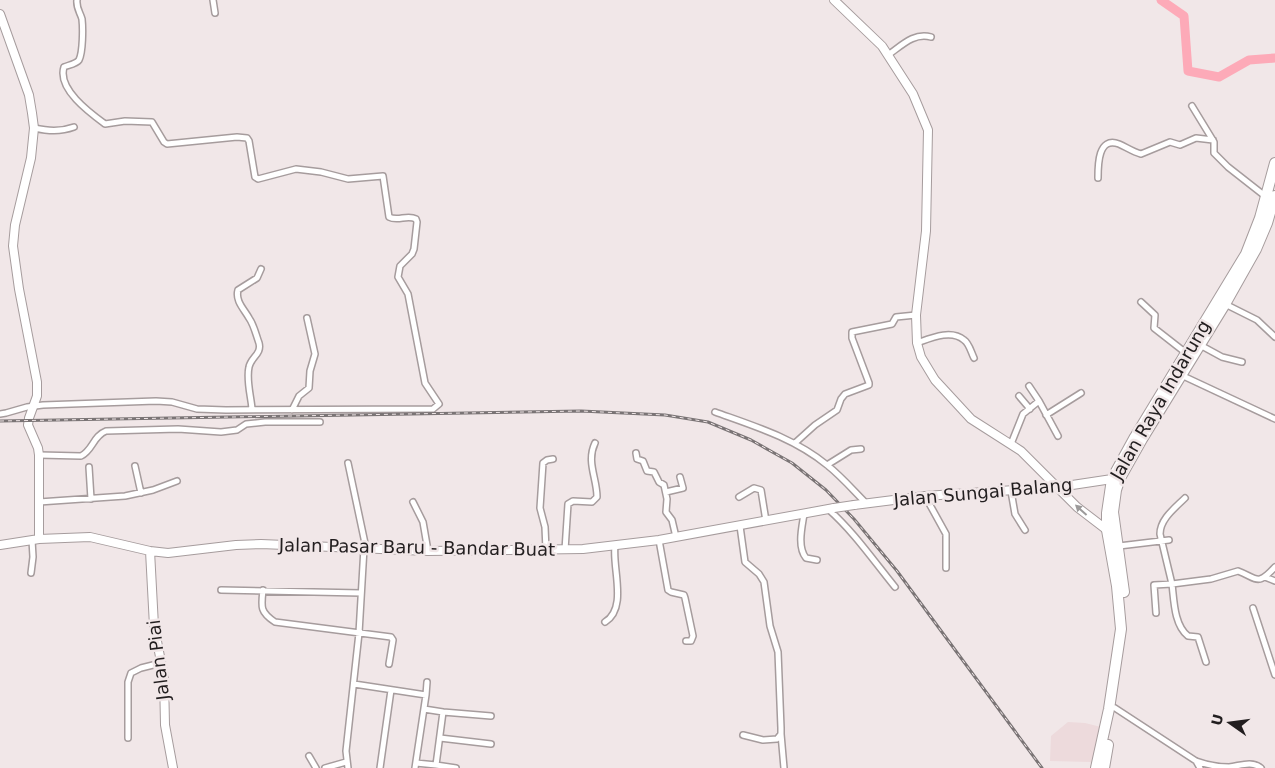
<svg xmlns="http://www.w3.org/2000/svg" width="1275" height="768" viewBox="0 0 1275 768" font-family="'DejaVu Sans',sans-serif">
  <rect width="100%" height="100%" fill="#f1e7e8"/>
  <!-- built -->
  <path fill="#eddadc" d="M1068 722 1085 723 1101 727 1093 766 1090 762 1050 761 1051 736Z"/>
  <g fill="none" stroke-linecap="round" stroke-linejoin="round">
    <!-- river -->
    <path stroke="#fdaab8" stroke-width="9" d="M1161 0 1184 16 1188 71 1219 77 1249 60 1275 58"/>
    <defs>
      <path id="street" d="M213 0 215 13
        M888 55C901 46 914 32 931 37
        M1192 106 1214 142V153L1228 167 1265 196
        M34 128C48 131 60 132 74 127
        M1098 178C1098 165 1098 136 1119 144 1126 147 1133 152 1141 154L1170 142 1180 145 1196 138 1213 140
        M1141 302 1155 315 1154 328 1186 353
        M1225 304 1257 320 1275 337
        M917 343C931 338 951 329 964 340 969 343 971 352 974 358
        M1200 345 1222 357 1242 362
        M1181 375 1275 419
        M1029 386 1039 401
        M1019 396 1030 409
        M252 409C251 396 246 380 249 367 251 357 262 354 259 343 256 335 254 325 249 318 244 309 235 301 238 290L257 278 261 269
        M292 410 299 396 309 388 310 371 315 354 307 318
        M715 412C754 426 794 438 827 465 841 476 853 490 866 503
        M0 414 6 413 27 407 43 405 156 401 172 402 197 409 226 410 433 409 439 404 425 383 408 294 398 277 400 266 412 254 414 249 417 222 416 219C407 214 398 222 389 217L383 176 348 179 321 172 296 169 258 179 255 177 249 141 247 138 237 137 167 144 164 142 152 122 125 121 105 124C90 113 57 89 64 67 69 65 76 64 79 60 83 52 83 28 82 19 80 12 76 8 77 0
        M1046 415 1081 393
        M795 443 815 425 837 410 841 399 845 394 869 385V383L852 338V332L892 324 896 317 916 315
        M1011 444 1023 414 1039 401 1058 436
        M636 453 637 459 643 461 647 471 654 472 659 482 664 485 667 499 666 512 672 520 676 537
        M39 455 81 456C93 450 93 436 106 431L178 429 221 432 237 430 246 424 265 422H320
        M348 463 366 548
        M827 465 851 450 861 449
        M135 466 141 493
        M89 467 91 499
        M1011 491 1015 514 1025 530
        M666 492 683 488 680 477
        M925 496 946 534V568
        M739 497 754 488 761 490 766 521
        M1185 498C1175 508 1160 519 1160 534L1172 584 1211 579 1238 571C1257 578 1257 587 1275 567
        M39 502 125 496 153 490 177 481
        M413 502 423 522 428 551
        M828 509C854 532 873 560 895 587
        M804 514C802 527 797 547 806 558L817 560
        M740 526 745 562 759 574 764 582 770 626 778 652 781 728V734L777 739 763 740 743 735
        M659 540 668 590 671 592 684 595 685 598 693 636 691 641H686
        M1119 546 1169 540
        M546 550 545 527 540 508 543 463 547 460 553 459
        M565 550 568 504 573 501 592 502 597 497C597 478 586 462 595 443
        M31 573 33 557 32 540
        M1265 577 1275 581
        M221 590 361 593
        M263 590C261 607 260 612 275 622L391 637 393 640 389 664
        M1253 608 1275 675
        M1156 613 1154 585 1172 584C1174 600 1174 625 1188 636L1198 637 1206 662
        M605 622C628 608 612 568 615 546
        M354 684 426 695 427 682
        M1115 708 1196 761C1207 765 1218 767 1229 767 1240 766 1251 760 1261 768
        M424 709 443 712
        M781 734 784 768
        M128 738V682L131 673 141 668 161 663
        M440 738 491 744
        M309 756 316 768
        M1196 761 1200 768
        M416 763 436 765 443 712 491 716
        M436 765 456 768
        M325 768 346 762
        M348 768 346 751 359 633 364 548
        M380 768 391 690
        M415 768 426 695"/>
      <path id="secondary" d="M834 0 882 46 913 94 928 130 926 231 916 315 917 343 921 357 935 380 971 419 1021 451 1077 507 1107 530
        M0 14 29 95 32 113 34 128 31 158 15 225 13 246 19 289 37 382V396L29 418 28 425 38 448 39 455V539
        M854 505 925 496 1059 487 1112 479
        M0 545 39 539 90 537 150 551 168 553 236 545 261 544 428 551 583 549 659 540 834 508
        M150 551 154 626 164 677 165 725 173 768"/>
      <path id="highway" d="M1124 592 1113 512 1116 490 1120 478 1142 439 1225 304 1256 249 1267 223 1275 196
        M1096 768 1109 709 1121 629 1117 586 1107 530V513L1112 479 1135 437 1246 254 1260 218 1275 163
        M1104 768 1108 745"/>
    </defs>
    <!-- street casing -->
    <use href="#street" stroke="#a69c9d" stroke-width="8"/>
    <!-- secondary casing -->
    <use href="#secondary" stroke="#a69c9d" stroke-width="10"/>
    <!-- highway casing -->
    <use href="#highway" stroke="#a69c9d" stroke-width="12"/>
    <!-- street -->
    <use href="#street" stroke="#fff" stroke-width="5"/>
    <!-- secondary -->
    <use href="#secondary" stroke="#fff" stroke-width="8"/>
    <!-- highway -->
    <use href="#highway" stroke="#fff" stroke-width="10"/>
    <defs>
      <path id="rail" d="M0 421 581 411 665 415 708 422 751 440 792 463 826 490 854 519 897 571 1042 768"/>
    </defs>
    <!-- rail casing -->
    <use href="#rail" stroke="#7a7475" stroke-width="3"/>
    <!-- rail -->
    <use href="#rail" stroke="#f1e7e8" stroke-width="1" stroke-dasharray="4" stroke-linecap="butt"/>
    <defs>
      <path id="secondary-bridge" d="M834 508 854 505"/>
    </defs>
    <!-- secondary-bridge casing -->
    <use href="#secondary-bridge" stroke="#a69c9d" stroke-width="10" stroke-linecap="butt"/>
    <!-- secondary-bridge -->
    <use href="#secondary-bridge" stroke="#fff" stroke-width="8"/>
  </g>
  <!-- one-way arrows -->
  <defs><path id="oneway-solid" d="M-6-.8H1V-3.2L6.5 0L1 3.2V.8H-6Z" transform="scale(1.25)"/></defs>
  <use fill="#9c9a9a" href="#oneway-solid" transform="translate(1081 510) rotate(-138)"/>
  <g text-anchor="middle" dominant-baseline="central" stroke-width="5" stroke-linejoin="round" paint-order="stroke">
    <!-- street labels -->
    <g font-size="18" fill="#221e1f" stroke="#f1e7e8">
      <text transform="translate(1160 400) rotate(-60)">Jalan Raya Indarung</text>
      <text transform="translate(983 492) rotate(-5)">Jalan Sungai Balang</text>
      <text transform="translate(417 547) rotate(1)">Jalan Pasar Baru - Bandar Buat</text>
      <text transform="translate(158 660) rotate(-97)">Jalan Piai</text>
    </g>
  </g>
  <!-- north arrow -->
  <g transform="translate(1230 723) rotate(284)" stroke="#f1e7e8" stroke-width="4" paint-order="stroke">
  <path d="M0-4L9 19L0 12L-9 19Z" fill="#221e1f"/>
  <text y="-8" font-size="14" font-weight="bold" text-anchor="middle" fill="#221e1f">U</text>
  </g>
</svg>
